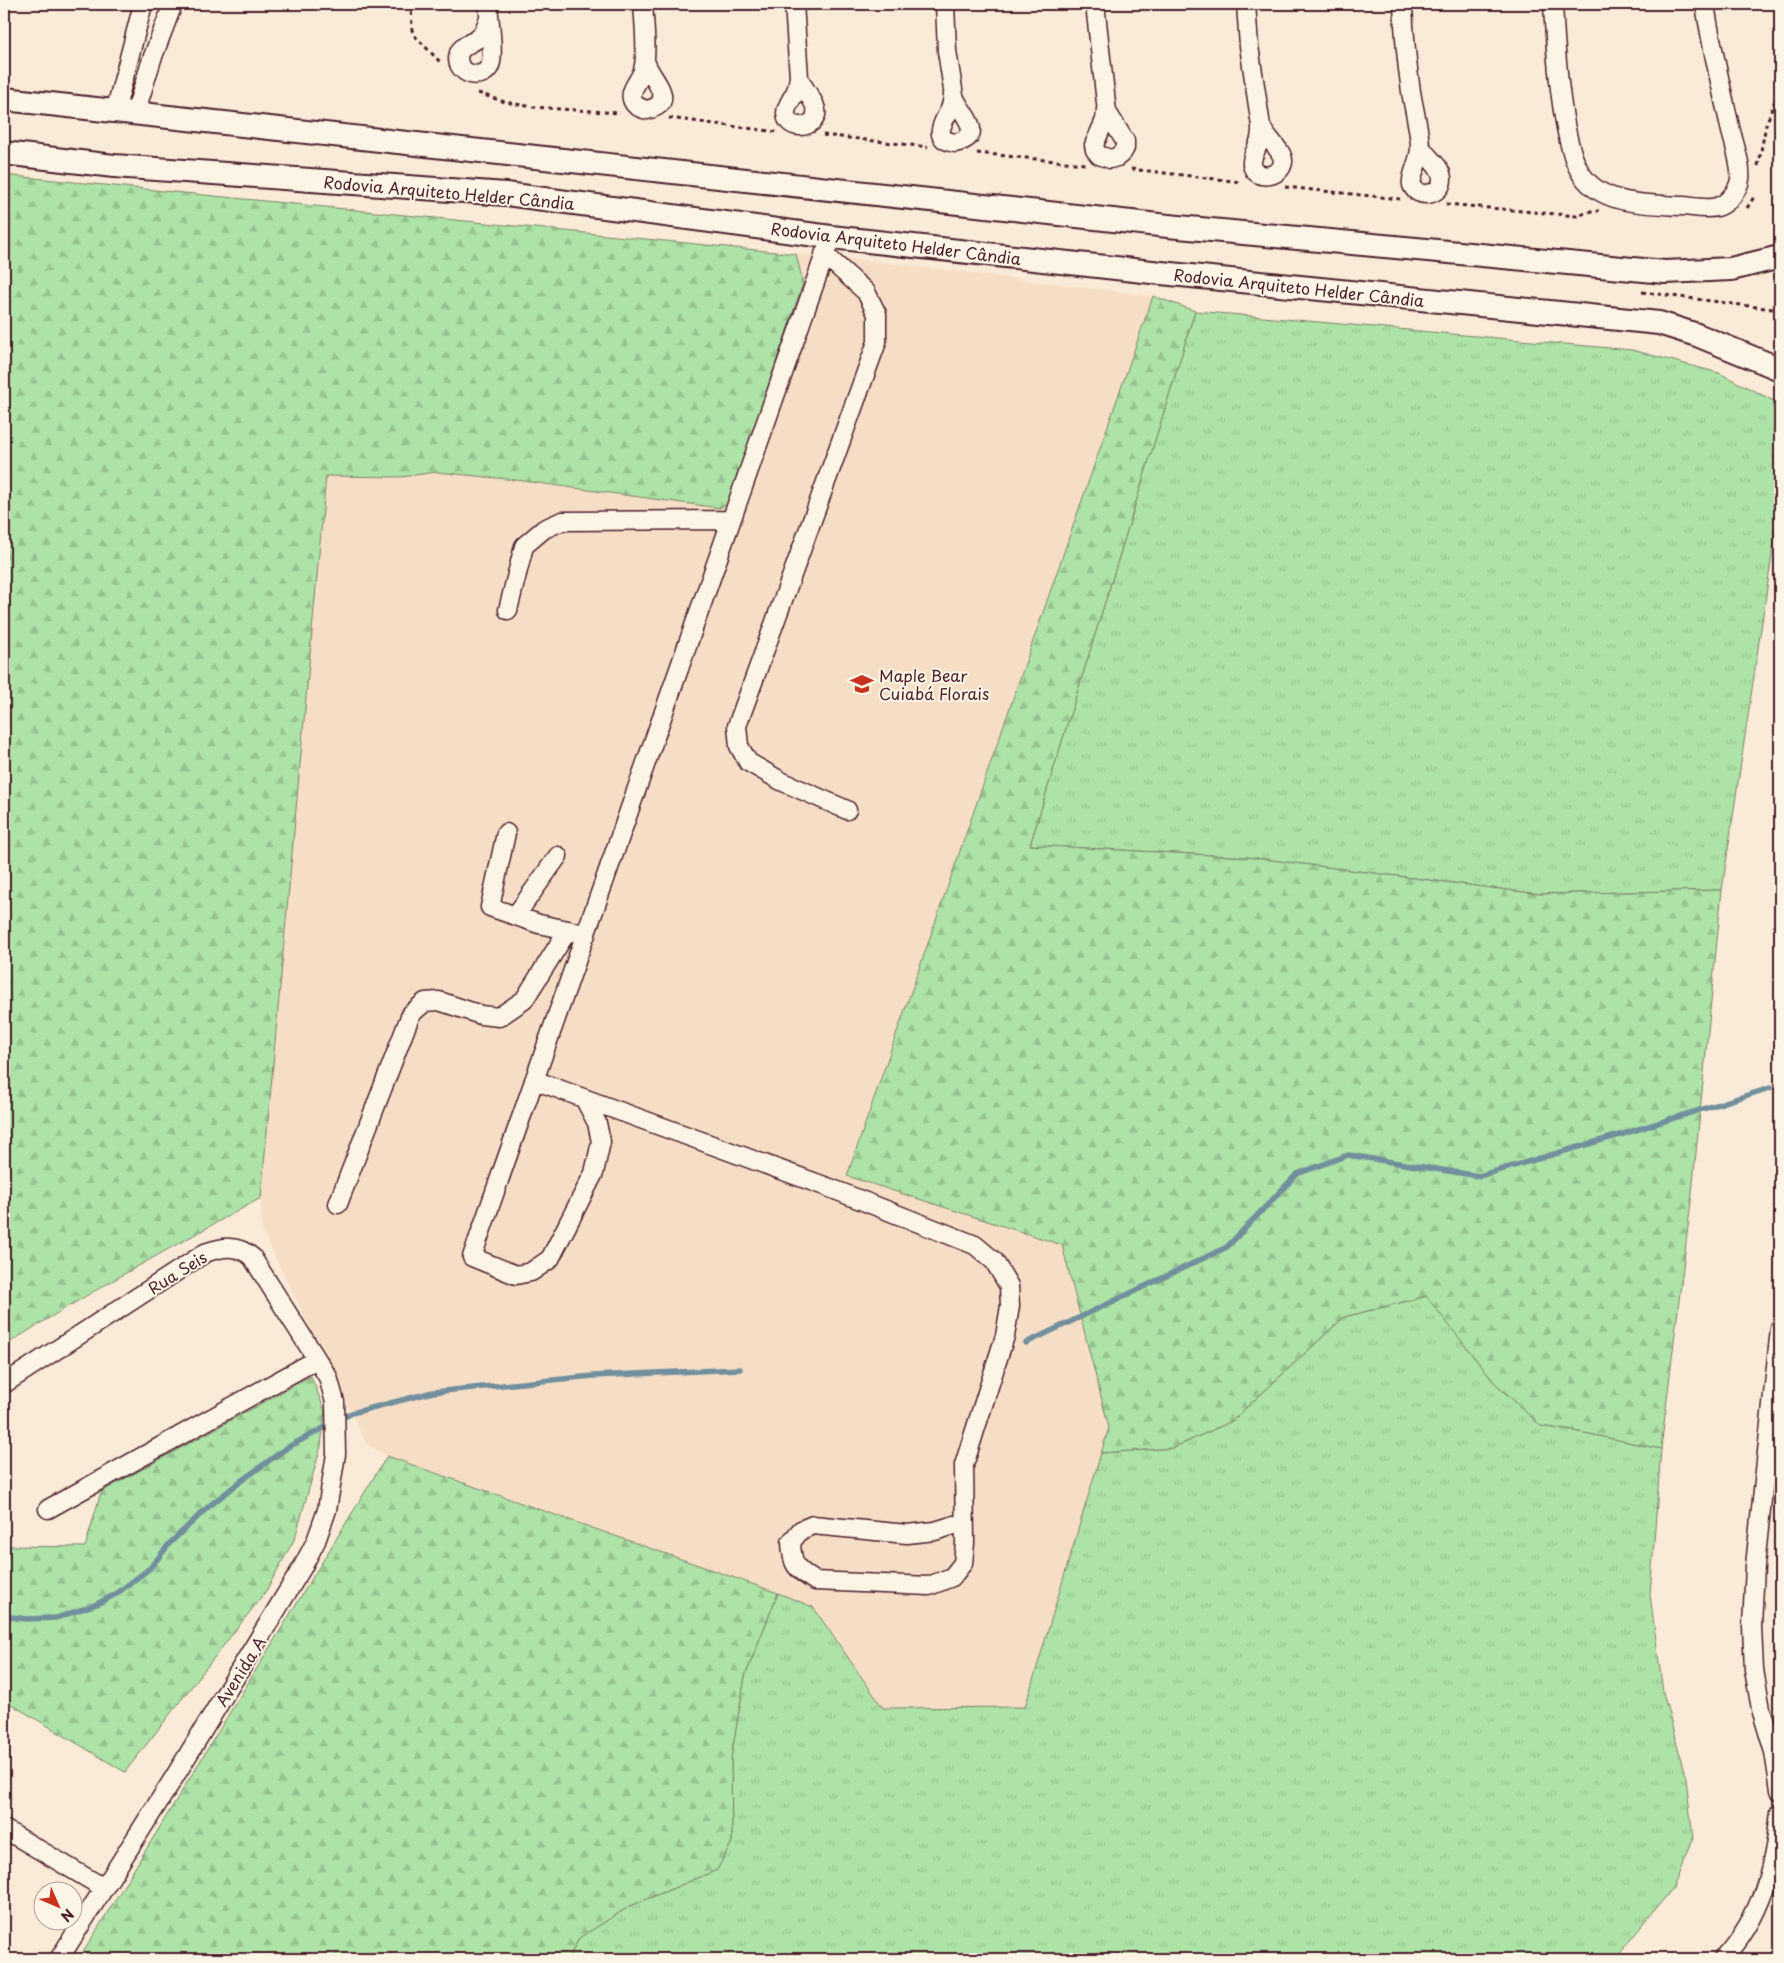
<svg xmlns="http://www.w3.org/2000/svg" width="1784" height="1963" viewBox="0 0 1784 1963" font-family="'Playpen Sans',sans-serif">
  <defs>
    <pattern id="grass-tufts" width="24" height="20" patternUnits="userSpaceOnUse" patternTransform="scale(1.25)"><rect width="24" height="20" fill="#ade3a6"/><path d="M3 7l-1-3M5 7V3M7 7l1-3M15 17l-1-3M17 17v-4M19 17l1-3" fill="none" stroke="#96c28f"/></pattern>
    <pattern id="forest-firs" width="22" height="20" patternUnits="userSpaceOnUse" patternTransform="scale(1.25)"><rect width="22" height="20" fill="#ade3a6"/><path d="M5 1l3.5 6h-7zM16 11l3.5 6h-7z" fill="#96c28f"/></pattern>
  </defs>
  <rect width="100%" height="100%" fill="#f9ebd7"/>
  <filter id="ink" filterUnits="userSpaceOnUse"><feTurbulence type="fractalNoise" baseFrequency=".02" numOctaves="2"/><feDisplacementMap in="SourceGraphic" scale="10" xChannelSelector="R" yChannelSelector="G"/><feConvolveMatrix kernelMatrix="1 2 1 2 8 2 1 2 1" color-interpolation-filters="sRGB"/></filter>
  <g filter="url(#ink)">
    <!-- built -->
    <path fill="#f6dec6" d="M330 211 858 259 1153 296 847 1176 1062 1245 1109 1428 1025 1707 883 1708 813 1607 778 1593 387 1456 367 1445 262 1230 261 1198Z"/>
    <!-- grass -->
    <path fill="url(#grass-tufts)" stroke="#7c8168" d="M1195 311 1632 350 1719 373 1780 404V501L1722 890 1539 894 1247 857 1030 845Z
      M1427 1296 1493 1381 1541 1426 1580 1432 1661 1449 1650 1595 1663 1692 1686 1779 1693 1839 1673 1888 1617 1956 1608 1959H568L579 1938 630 1906 717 1870 732 1842 731 1758 745 1676 778 1593 813 1607 883 1708 1025 1707 1101 1453 1173 1448 1232 1421 1344 1317Z"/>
    <!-- forest -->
    <path fill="url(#forest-firs)" stroke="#7c8168" d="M4 175 796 254 803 283 728 504 719 508 516 480 437 472 401 477 326 476 261 1198C174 1246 87 1293 4 1346Z
      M1153 296 1195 311 1030 845 1247 857 1539 894 1722 890 1692 1193 1661 1449 1580 1432 1541 1426 1493 1381 1426 1296 1344 1317 1232 1421 1173 1448 1101 1453 1109 1428 1062 1245 847 1176Z
      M311 1376 325 1411 321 1446 295 1538 266 1591 125 1772 4 1700V1537L9 1546 85 1547 101 1492Z
      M387 1456 778 1593 745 1676 731 1758 732 1842 717 1870 630 1906 579 1938 568 1959H79Z"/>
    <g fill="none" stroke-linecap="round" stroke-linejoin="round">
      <!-- stream -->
      <path stroke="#718f9d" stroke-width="5.5" d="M1026 1343 1227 1247 1297 1174 1348 1155 1479 1176 1623 1134 1770 1088
        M4 1616 26 1619 56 1618 97 1604 116 1594 150 1568 170 1543 208 1507 241 1481 288 1447 352 1413 433 1392 593 1376 740 1369"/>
      <defs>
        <path id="minor" d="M488 4C489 19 494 48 491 62 487 84 452 75 459 53 463 44 473 43 480 37 484 32 486 25 489 19
          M643 4C644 23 648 52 643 70 641 79 629 90 632 99 634 106 640 108 647 110 681 102 648 77 645 60
          M794 4 799 77C798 81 798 85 797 88 794 97 786 105 786 113 786 130 812 130 816 115 819 104 802 89 799 77
          M945 4 947 51 954 96C959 112 989 135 955 143 931 139 943 123 950 109 952 104 953 99 953 93
          M1095 4 1107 112 1125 141V148L1122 153 1117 157 1110 159 1099 155 1095 150 1094 145 1105 120 1106 109
          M1246 4 1249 46 1261 126C1261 132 1261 137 1259 142 1257 149 1251 157 1252 164 1254 181 1281 178 1283 162 1284 151 1266 138 1261 126
          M1403 4C1404 30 1406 57 1410 84 1412 104 1420 129 1420 148 1420 159 1410 178 1412 185 1418 200 1442 195 1442 179 1442 166 1425 157 1420 145
          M1553 4C1555 43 1561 145 1582 175 1603 206 1650 204 1683 206 1694 207 1707 210 1717 207 1728 204 1739 189 1740 179 1742 165 1733 141 1730 127 1721 86 1711 45 1705 4
          M115 112 143 4
          M135 114 152 59 173 4
          M824 254 866 292 877 314V342L737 726 739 746 748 762 781 781 847 810
          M508 610 524 546 544 529 562 521 731 520
          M506 833 490 907 539 924 568 930
          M516 915 558 856
          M534 1080 830 1188 975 1245 994 1261 1009 1286 1010 1306 1005 1336 964 1465 965 1543 963 1563 952 1577 929 1586 815 1581C795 1568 792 1565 791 1542L801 1530 813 1525 907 1534 935 1531 964 1522
          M584 1098 597 1123 601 1142 594 1173 550 1259 531 1272 516 1275 472 1257 831 237
          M338 1204 411 1014 425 1002 439 1001 481 1015 499 1017 524 1000 568 930 586 935
          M1780 1328 1755 1566 1752 1626 1754 1670 1761 1709 1774 1752 1780 1791
          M4 1384 205 1253C222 1247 237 1244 252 1257L328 1377 335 1402 336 1454 327 1510 316 1541 302 1568 175 1776 59 1959
          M48 1509 316 1360
          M4 1829 104 1888
          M1723 1959C1762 1917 1774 1867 1780 1812"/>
        <path id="major" d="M4 99 1168 226 1665 272 1731 269 1780 257
          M4 153 114 166 506 194 831 237 1161 273 1659 323 1697 335 1780 369"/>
      </defs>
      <!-- minor casing -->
      <use href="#minor" stroke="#4a1f2b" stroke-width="21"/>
      <!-- major casing -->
      <use href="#major" stroke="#4a1f2b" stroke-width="26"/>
      <!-- path -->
      <path stroke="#4a1f2b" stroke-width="3" stroke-dasharray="4 4" stroke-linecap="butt" d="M411 4 412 30 415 36 442 64
        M478 93 505 102 532 107 620 113
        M669 118 777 132
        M823 135 928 147
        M977 153 1085 164
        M1758 166 1766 125 1780 87
        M1131 169 1241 182
        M1285 187 1400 199
        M1446 204 1577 216 1591 211H1599
        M1747 208 1754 197
        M1642 292 1780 310"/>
      <!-- minor -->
      <use href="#minor" stroke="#fcf5e5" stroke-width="18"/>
      <!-- major -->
      <use href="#major" stroke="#fcf5e5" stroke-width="22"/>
    </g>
  </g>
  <!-- icons -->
  <defs>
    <symbol id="school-bare" viewBox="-9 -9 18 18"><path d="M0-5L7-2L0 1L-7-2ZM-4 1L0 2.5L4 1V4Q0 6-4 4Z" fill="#c8321e" stroke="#fcf5e5" stroke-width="2.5" paint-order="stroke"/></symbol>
  </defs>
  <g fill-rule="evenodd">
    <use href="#school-bare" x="846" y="668" width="32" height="32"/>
  </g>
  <g text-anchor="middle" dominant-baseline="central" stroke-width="4" stroke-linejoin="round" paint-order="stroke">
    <!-- street labels -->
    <g font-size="16" fill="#4a1f2b" stroke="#fcf5e5">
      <text transform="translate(449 192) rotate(5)">Rodovia Arquiteto Helder Cândia</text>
      <text transform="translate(896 243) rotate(7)">Rodovia Arquiteto Helder Cândia</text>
      <text transform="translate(1299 287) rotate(6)">Rodovia Arquiteto Helder Cândia</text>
      <text transform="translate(177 1272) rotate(-32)">Rua Seis</text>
      <text transform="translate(240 1671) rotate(-58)">Avenida A</text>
    </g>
    <!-- poi labels -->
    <g font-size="16" fill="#4a1f2b" stroke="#fcf5e5" text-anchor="start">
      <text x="879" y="675">Maple Bear<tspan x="879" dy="18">Cuiabá Florais</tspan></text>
    </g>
  </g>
  <!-- margin -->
  <rect width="1784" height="1963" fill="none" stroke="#fcf5e5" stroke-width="20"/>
  <rect x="10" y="10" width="1764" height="1943" fill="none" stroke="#4a1f2b" stroke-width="2" filter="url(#ink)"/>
  <!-- north arrow -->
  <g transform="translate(58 1906) rotate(135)"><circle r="24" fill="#fcf5e5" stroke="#b59f9b"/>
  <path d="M0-4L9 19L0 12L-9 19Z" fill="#c8321e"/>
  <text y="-8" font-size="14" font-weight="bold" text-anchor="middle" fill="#4a1f2b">N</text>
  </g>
</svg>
